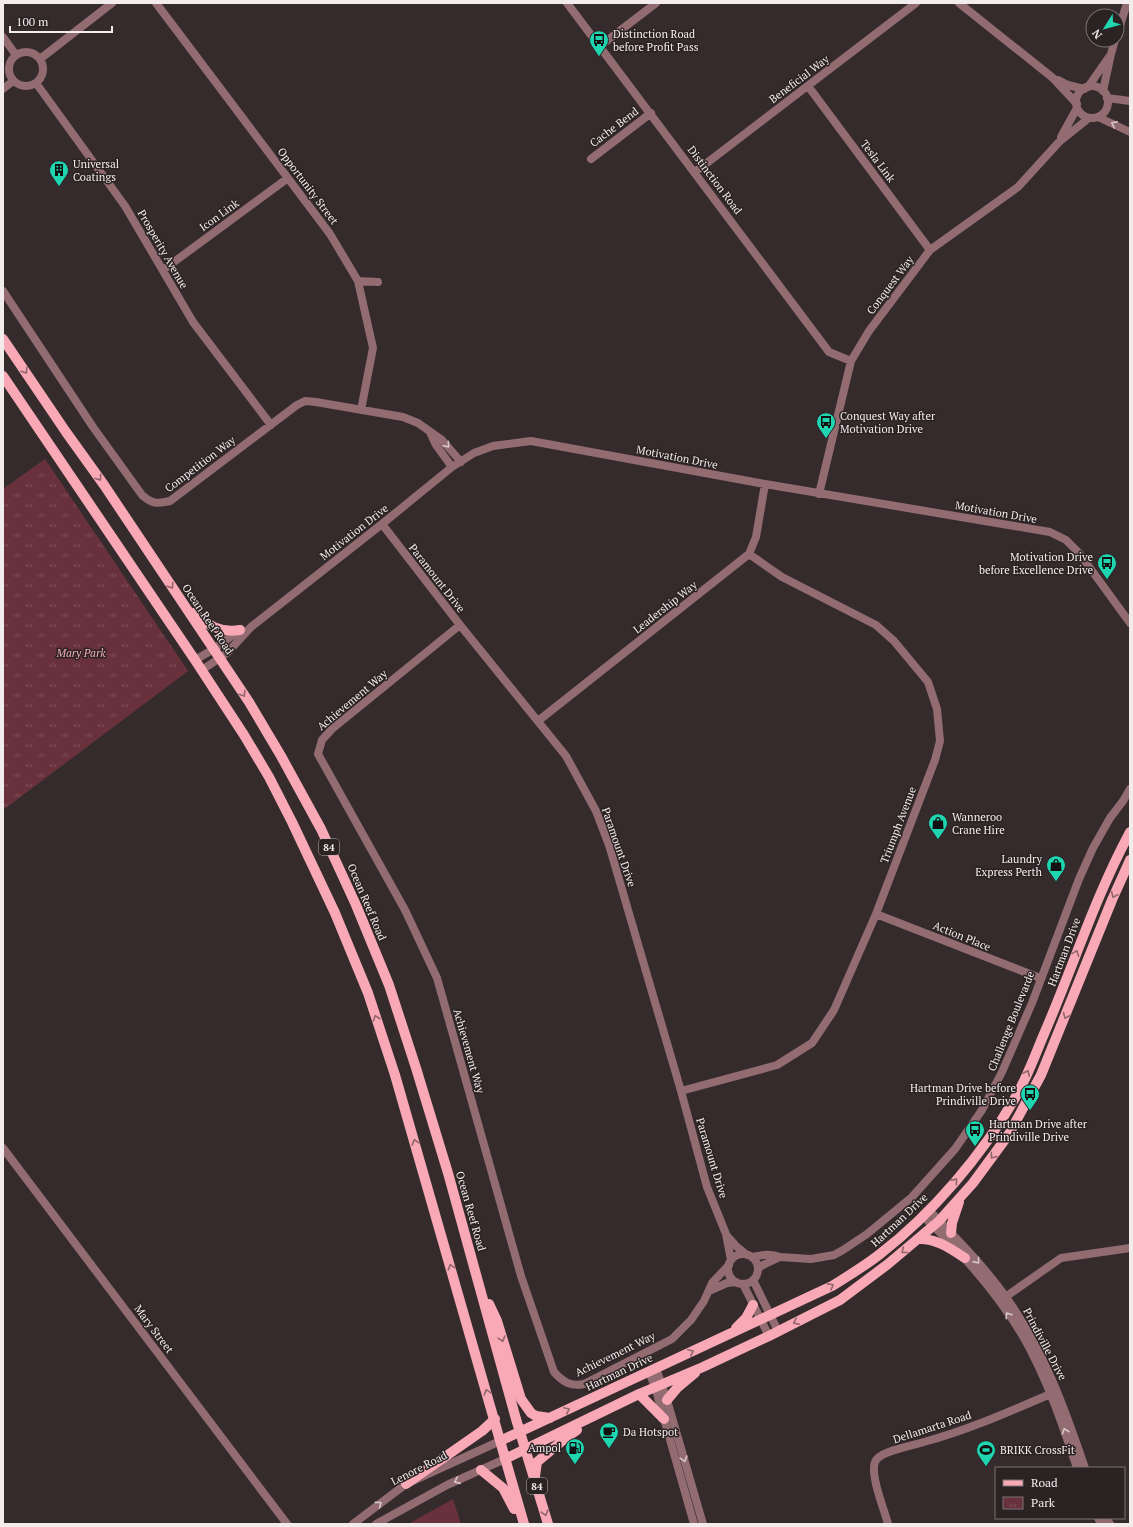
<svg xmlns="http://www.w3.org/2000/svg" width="1133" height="1527" viewBox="0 0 1133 1527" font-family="'PT Serif',serif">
  <defs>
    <pattern id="park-tufts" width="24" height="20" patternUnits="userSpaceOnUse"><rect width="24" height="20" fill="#68313c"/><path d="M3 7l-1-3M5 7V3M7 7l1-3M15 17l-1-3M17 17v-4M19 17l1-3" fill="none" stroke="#7e4f58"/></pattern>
  </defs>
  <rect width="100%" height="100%" fill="#352b2d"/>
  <!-- green -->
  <path fill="#68313c" d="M453 1499 461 1524H408Z"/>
  <!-- park -->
  <path fill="url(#park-tufts)" d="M45 459 188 671 3 810V489Z"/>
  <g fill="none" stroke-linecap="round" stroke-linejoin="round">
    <!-- minor -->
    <path stroke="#936c72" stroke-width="8" d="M156 3 330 234 358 281 373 348 361 410
      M567 3 829 352 851 361
      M959 3 1053 78 1077 104
      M1117 35 1127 3
      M3 37 16 55
      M600 46 656 3
      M9 69a17 17 0 1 1 34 0a17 17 0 1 1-34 0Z
      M40 59 112 3
      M1058 80 1068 85 1084 89
      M36 83 125 206 193 322 271 425
      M808 86 930 250
      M1076 102a16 16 0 1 1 32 0a16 16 0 1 1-32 0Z
      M1088 87 1109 57
      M3 89 13 81
      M1103 91 1111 54 1115 40
      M1107 98 1130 101
      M1098 117 1130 132
      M1061 137 1077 108
      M591 159 651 113
      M695 172 916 3
      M163 270 288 178
      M358 281 378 282
      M3 291 93 427 142 495C152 504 157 504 170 501L297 405 305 401 316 402 403 417 418 423 442 440 461 462
      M430 432 436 445 452 467
      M819 494 851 361 869 331 930 250 1018 187 1059 142 1089 118
      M382 524 460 625 566 756 596 811 609 845 681 1091 707 1187 726 1234 731 1260
      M460 625 332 729 322 740 318 754 405 910 437 978 521 1276 554 1372C563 1382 571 1387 584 1384L672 1339 691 1320 704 1301 712 1283 729 1265
      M195 660 214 649 241 629
      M202 670 227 653 251 627 382 524 452 467 474 453 493 446 531 441 765 484 1050 532 1066 540 1079 553 1130 623
      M538 721 749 554 756 537 765 484
      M876 914 1040 978
      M681 1091 777 1065 812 1043 834 1010 876 914 935 760 940 741 937 709 928 682 894 641 876 625 782 577 749 554
      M3 1148 287 1524
      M929 1210C956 1238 983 1265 1006 1297 1044 1351 1064 1406 1085 1468
      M923 1216C961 1252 997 1292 1024 1338 1047 1379 1062 1423 1077 1468
      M727 1236 736 1246 747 1255
      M728 1269a15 15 0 1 1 30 0a15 15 0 1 1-30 0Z
      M752 1257C762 1255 770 1253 780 1257
      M758 1268 765 1264 780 1257 811 1259 834 1255 843 1250 867 1234 912 1197 955 1149 982 1110 1002 1072 1032 1003 1079 879 1093 848 1110 818 1123 801 1130 789
      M753 1280 778 1331
      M743 1284 769 1336
      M709 1291 727 1283 736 1282
      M1001 1300 1061 1258 1130 1248
      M656 1368 667 1400 703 1524
      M649 1372 655 1387 694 1524
      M1098 1518 1101 1524
      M1106 1518 1110 1524
      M353 1524 406 1484 500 1441
      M376 1524 447 1485 505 1459
      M888 1524C884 1509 870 1475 875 1462 879 1451 912 1446 924 1442 969 1430 1013 1410 1055 1392"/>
    <!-- major -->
    <path stroke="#f8a9b5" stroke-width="10" d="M3 339 66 432 104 485 249 702 281 756 321 829 356 905 389 985 416 1068 448 1173 516 1419 548 1524
      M3 376 195 660 244 735 269 777 292 822 335 913 368 993 395 1075 524 1524
      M194 613C209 626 220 633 240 630
      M951 1233 952 1223 959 1202
      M918 1239C936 1238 951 1249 965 1258
      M489 1304 497 1321 521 1399 531 1413 536 1416 550 1418
      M736 1328 746 1318 753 1305
      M639 1394 664 1419
      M667 1400 677 1388 695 1373
      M500 1441 832 1286C848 1276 865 1266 880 1254 932 1214 983 1154 1015 1098 1027 1078 1035 1055 1044 1034 1073 967 1095 897 1130 832
      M505 1459 639 1394 703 1367 769 1336 840 1300 888 1264 939 1221 973 1183 1009 1134 1041 1075 1112 900 1130 860
      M481 1470 503 1488 514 1509
      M535 1476 537 1462 568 1436 577 1430
      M406 1484 482 1431 495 1419"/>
  </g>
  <!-- one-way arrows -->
  <defs><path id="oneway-chevron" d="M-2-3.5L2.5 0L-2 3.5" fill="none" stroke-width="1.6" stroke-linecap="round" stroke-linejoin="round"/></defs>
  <g stroke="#d6c6c8">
    <use href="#oneway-chevron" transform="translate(1114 124) rotate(-154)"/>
    <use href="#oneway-chevron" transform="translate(447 445) rotate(49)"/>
    <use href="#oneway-chevron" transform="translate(977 1261) rotate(51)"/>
    <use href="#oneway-chevron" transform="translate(1008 1315) rotate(-124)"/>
    <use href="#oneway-chevron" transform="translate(1065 1431) rotate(-109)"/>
    <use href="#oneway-chevron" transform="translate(684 1459) rotate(74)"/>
    <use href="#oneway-chevron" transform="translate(457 1481) rotate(156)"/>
    <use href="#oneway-chevron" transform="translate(379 1504) rotate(-37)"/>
  </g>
  <g stroke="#92666c">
    <use href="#oneway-chevron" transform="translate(25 371) rotate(56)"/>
    <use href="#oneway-chevron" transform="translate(99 478) rotate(54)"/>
    <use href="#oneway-chevron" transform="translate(171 586) rotate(56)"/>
    <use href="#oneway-chevron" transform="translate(243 694) rotate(57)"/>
    <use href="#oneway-chevron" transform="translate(1114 895) rotate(114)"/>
    <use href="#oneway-chevron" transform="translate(1076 953) rotate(-69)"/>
    <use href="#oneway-chevron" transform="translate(1066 1016) rotate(112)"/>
    <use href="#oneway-chevron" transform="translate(376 1018) rotate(-109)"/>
    <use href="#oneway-chevron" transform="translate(1027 1073) rotate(-65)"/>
    <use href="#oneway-chevron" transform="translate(415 1142) rotate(-106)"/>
    <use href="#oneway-chevron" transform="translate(993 1156) rotate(126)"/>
    <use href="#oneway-chevron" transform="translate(955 1181) rotate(-48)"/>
    <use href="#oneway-chevron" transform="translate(904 1251) rotate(141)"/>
    <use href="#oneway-chevron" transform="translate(451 1267) rotate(-106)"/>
    <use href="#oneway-chevron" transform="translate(831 1286) rotate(-29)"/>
    <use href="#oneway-chevron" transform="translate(796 1322) rotate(153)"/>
    <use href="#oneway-chevron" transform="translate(502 1339) rotate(74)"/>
    <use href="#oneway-chevron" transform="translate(691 1352) rotate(-25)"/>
    <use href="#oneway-chevron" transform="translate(487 1392) rotate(-106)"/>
    <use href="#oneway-chevron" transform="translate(567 1410) rotate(-25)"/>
    <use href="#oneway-chevron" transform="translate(545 1513) rotate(74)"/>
  </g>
  <!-- icons -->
  <defs>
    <symbol id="bus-pin" viewBox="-11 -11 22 30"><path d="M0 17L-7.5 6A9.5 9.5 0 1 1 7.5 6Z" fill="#1fd5b0" stroke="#2b2223"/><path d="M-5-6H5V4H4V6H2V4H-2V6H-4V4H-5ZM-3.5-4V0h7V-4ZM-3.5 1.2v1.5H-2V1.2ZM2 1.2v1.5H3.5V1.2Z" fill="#111"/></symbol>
    <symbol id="building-pin" viewBox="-11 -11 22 30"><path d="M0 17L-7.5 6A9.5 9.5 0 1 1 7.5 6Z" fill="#1fd5b0" stroke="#2b2223"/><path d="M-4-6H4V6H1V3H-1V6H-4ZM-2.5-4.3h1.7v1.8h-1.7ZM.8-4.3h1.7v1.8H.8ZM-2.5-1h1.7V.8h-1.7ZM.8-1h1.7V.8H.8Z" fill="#111"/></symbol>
    <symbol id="shop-pin" viewBox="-11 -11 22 30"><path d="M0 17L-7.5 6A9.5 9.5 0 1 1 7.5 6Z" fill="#1fd5b0" stroke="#2b2223"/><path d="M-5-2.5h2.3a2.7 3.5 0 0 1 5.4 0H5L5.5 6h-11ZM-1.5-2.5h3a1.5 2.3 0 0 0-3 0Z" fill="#111"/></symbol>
    <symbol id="cafe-pin" viewBox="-11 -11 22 30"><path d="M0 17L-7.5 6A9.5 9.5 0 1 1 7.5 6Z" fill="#1fd5b0" stroke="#2b2223"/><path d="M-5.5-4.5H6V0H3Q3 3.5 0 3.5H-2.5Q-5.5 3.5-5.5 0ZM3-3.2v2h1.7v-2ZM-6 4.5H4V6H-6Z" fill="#111"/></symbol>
    <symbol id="fuel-pin" viewBox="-11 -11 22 30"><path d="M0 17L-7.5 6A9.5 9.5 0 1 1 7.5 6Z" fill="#1fd5b0" stroke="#2b2223"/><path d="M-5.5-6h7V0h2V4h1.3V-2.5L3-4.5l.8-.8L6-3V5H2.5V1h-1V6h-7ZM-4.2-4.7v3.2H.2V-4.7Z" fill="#111"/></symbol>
    <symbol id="stadium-pin" viewBox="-11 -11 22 30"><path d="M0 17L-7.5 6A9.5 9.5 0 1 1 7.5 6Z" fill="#1fd5b0" stroke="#2b2223"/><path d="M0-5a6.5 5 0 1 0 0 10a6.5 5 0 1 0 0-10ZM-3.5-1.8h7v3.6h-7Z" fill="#111"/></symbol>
  </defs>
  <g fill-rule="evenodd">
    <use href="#bus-pin" x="588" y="29" width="22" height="30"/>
    <use href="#building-pin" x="48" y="159" width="22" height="30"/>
    <use href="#bus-pin" x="815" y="411" width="22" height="30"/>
    <use href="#bus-pin" x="1096" y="552" width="22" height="30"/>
    <use href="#shop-pin" x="927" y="812" width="22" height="30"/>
    <use href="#shop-pin" x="1045" y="854" width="22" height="30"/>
    <use href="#bus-pin" x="1019" y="1083" width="22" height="30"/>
    <use href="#bus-pin" x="964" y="1119" width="22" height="30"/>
    <use href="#cafe-pin" x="598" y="1421" width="22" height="30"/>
    <use href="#fuel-pin" x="564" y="1437" width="22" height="30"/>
    <use href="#stadium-pin" x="975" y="1439" width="22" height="30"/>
  </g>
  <g text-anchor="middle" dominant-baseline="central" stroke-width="3" stroke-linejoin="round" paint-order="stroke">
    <!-- shield labels -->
    <g fill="#2b2223" stroke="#b7afb0" stroke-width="1">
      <rect x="319" y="839" width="20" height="16" rx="3"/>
      <rect x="527" y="1478" width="20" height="16" rx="3"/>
    </g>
    <g font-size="10" font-weight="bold" fill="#f3eced">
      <text x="329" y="847">84</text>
      <text x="537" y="1486">84</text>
    </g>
    <!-- poi labels -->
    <g font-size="11" fill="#f3eced" stroke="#2b2223" text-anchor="start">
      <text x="613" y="34">Distinction Road<tspan x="613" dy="13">before Profit Pass</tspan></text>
      <text x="73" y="164">Universal<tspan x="73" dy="13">Coatings</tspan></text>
      <text x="840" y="416">Conquest Way after<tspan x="840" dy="13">Motivation Drive</tspan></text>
      <text x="1093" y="557" text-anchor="end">Motivation Drive<tspan x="1093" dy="13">before Excellence Drive</tspan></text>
      <text x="952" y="817">Wanneroo<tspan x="952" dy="13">Crane Hire</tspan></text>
      <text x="1042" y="859" text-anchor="end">Laundry<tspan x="1042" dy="13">Express Perth</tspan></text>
      <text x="1016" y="1088" text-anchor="end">Hartman Drive before<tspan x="1016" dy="13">Prindiville Drive</tspan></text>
      <text x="989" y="1124">Hartman Drive after<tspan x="989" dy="13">Prindiville Drive</tspan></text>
      <text x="623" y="1432">Da Hotspot</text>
      <text x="561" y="1448" text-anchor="end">Ampol</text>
      <text x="1000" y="1450">BRIKK CrossFit</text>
    </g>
    <!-- street labels -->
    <g font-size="11" fill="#f3eced" stroke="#2b2223">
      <text transform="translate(799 79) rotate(-37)">Beneficial Way</text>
      <text transform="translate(614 127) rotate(-37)">Cache Bend</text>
      <text transform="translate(878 161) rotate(53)">Tesla Link</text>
      <text transform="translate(715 180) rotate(53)">Distinction Road</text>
      <text transform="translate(308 186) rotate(53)">Opportunity Street</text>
      <text transform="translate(219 215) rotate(-36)">Icon Link</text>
      <text transform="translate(163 249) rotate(60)">Prosperity Avenue</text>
      <text transform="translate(890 285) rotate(-53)">Conquest Way</text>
      <text transform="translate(677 457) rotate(11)">Motivation Drive</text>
      <text transform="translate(200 464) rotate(-37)">Competition Way</text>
      <text transform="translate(996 512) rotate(10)">Motivation Drive</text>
      <text transform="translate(354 532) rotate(-38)">Motivation Drive</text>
      <text transform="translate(437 578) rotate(52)">Paramount Drive</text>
      <text transform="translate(665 607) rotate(-38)">Leadership Way</text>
      <text transform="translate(208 619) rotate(56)">Ocean Reef Road</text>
      <text transform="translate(352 700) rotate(-40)">Achievement Way</text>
      <text transform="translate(898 825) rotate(-69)">Triumph Avenue</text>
      <text transform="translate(619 847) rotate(71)">Paramount Drive</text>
      <text transform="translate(367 902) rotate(67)">Ocean Reef Road</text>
      <text transform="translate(962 936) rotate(22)">Action Place</text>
      <text transform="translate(1064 952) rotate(-69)">Hartman Drive</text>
      <text transform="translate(1011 1021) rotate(-68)">Challenge Boulevarde</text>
      <text transform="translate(469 1051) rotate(74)">Achievement Way</text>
      <text transform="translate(712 1158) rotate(73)">Paramount Drive</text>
      <text transform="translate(471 1211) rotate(74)">Ocean Reef Road</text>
      <text transform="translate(899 1220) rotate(-43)">Hartman Drive</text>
      <text transform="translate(154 1329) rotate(53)">Mary Street</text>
      <text transform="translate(1045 1344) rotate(62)">Prindiville Drive</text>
      <text transform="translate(615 1354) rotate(-26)">Achievement Way</text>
      <text transform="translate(619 1372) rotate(-25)">Hartman Drive</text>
      <text transform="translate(932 1427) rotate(-18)">Dellamarta Road</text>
      <text transform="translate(419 1468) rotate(-27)">Lenore Road</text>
    </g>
    <!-- park labels -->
    <g font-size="11" font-style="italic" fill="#f7afbb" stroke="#2b2223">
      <text x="81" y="653">Mary Park</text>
    </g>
  </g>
  <!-- border -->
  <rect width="1133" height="1527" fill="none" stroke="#f3eced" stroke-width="8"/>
  <!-- legend -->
  <rect x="995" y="1467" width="130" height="52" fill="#2b2223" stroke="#7b7374"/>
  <rect x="1003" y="1480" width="20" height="6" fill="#f8a9b5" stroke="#7b7374"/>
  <text x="1031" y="1487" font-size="12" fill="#f3eced">Road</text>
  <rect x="1003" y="1497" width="20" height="12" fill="url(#park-tufts)" stroke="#7b7374"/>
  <text x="1031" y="1507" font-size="12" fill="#f3eced">Park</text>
  <!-- north arrow -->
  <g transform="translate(1105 28) rotate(233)"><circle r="19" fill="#2b2223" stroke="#7b7374"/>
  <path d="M0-3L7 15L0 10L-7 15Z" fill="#1fd5b0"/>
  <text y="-6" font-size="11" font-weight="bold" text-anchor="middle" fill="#f3eced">N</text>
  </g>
  <!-- scale -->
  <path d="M10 26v6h102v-6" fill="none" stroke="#f3eced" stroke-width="2"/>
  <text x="16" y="26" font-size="12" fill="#f3eced" stroke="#2b2223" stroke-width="3" paint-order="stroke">100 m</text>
</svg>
